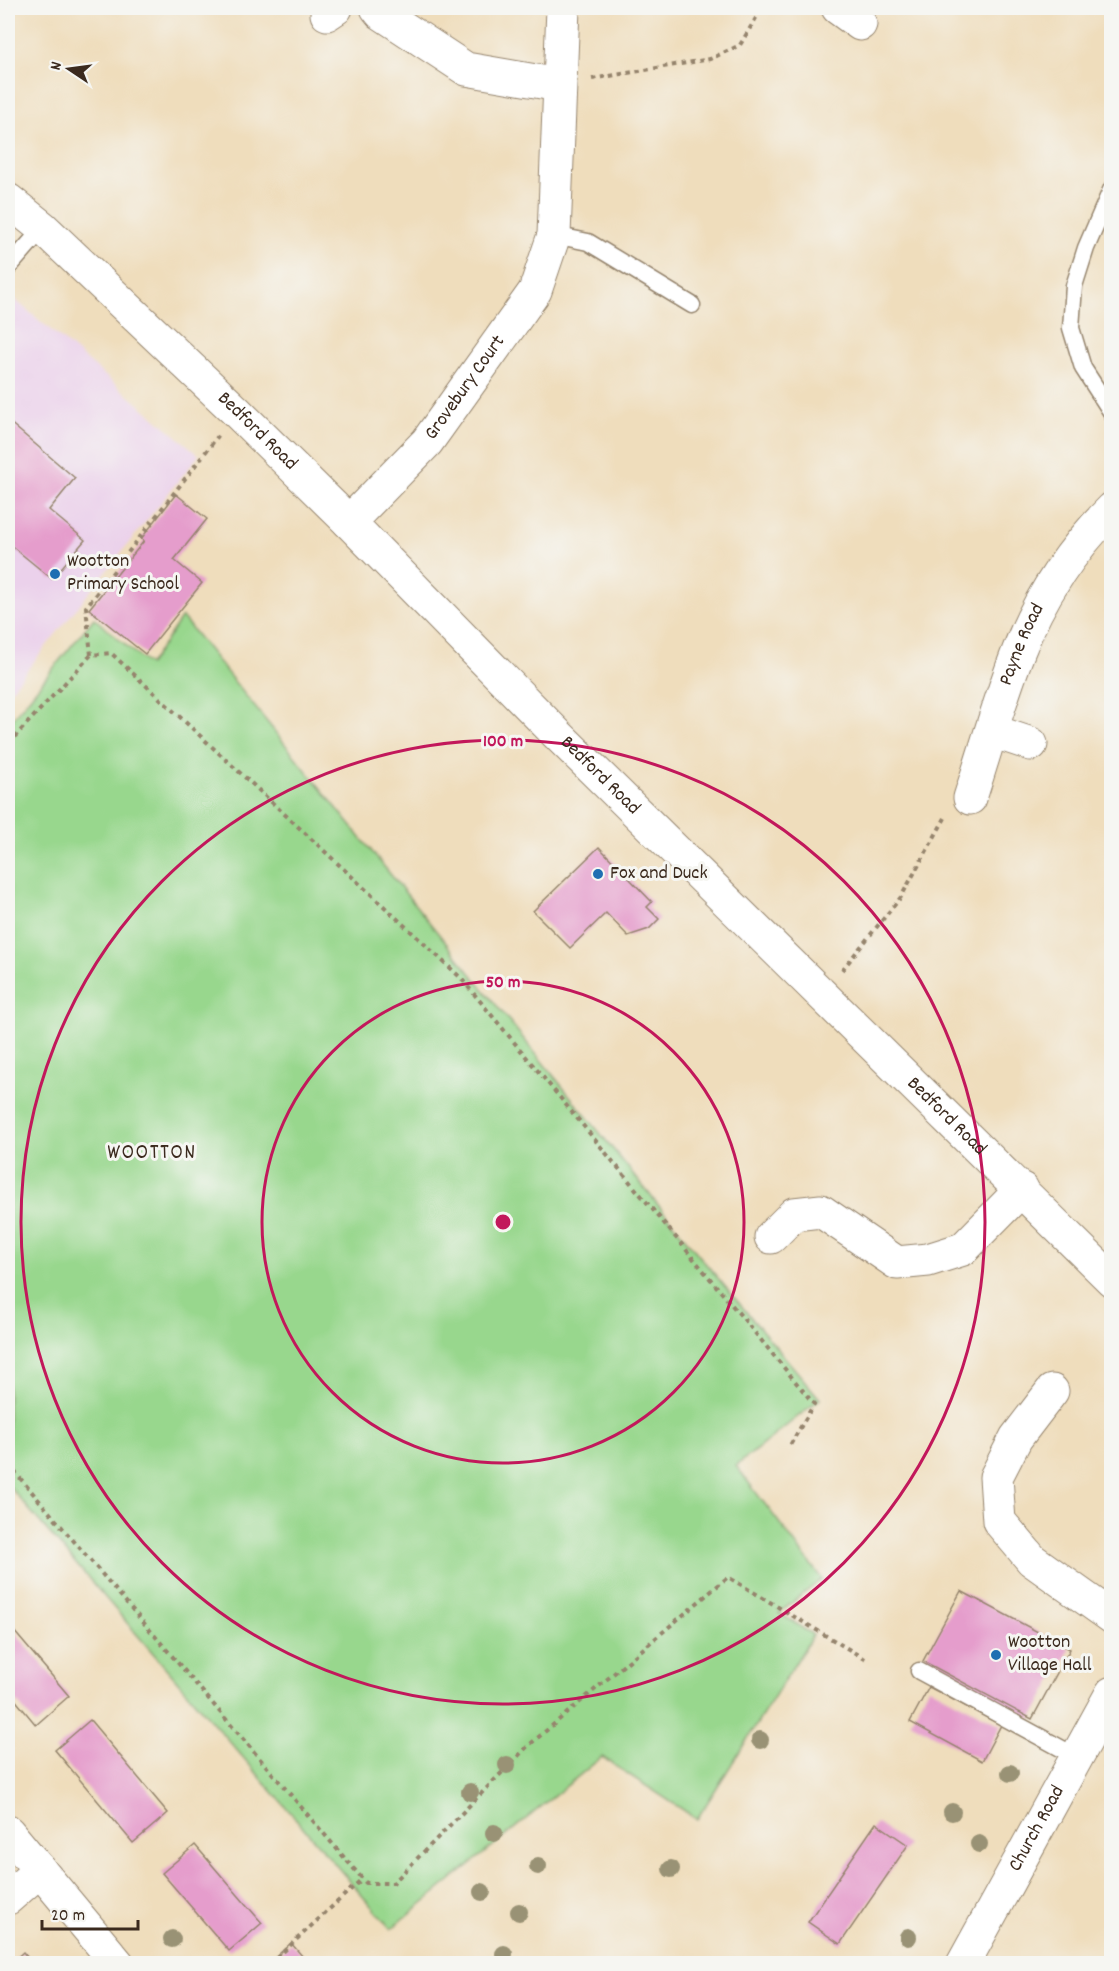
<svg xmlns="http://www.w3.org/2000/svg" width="1119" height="1971" viewBox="0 0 1119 1971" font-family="Dekko,sans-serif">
  <rect width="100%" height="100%" fill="#f6f6f2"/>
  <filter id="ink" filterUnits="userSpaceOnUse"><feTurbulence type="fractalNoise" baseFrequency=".0167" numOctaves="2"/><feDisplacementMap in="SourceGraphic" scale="12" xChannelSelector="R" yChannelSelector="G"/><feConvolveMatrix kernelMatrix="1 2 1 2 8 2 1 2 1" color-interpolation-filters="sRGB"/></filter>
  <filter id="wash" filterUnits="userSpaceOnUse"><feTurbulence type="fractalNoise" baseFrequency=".008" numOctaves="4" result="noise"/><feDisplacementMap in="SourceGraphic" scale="24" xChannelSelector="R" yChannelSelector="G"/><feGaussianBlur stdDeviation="1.35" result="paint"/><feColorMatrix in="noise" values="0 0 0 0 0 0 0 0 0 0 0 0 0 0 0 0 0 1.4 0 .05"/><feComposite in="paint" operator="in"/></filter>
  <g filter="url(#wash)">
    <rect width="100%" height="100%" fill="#efddbc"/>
    <!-- built -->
    <path fill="#ebd1eb" d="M8 294 199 455 8 694Z"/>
    <!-- green -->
    <path fill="#98d78d" stroke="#6a8056" stroke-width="1.5" d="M182 617 706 1264 820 1399 736 1466 822 1579 779 1613 813 1635 697 1819 602 1757 391 1929 8 1485V724L94 618 149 665Z"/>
    <g id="blocks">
      <!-- building -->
      <path fill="#e59dcc" d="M8 421 75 478 49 510 85 540 52 579 8 543Z
        M176 494 207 519 174 560 202 583 145 654 89 609 144 541 141 539Z
        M599 847 652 902 647 907 659 919 649 929 628 936 606 913 570 948 533 911Z
        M961 1591 1070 1649 1032 1719 923 1661Z
        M8 1624 69 1696 36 1725 8 1691Z
        M929 1687 1001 1725 982 1761 910 1722Z
        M90 1720 168 1813 133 1843 55 1750Z
        M876 1823 908 1845 840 1944 808 1922Z
        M195 1845 262 1923 229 1951 162 1873Z
        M291 1943 309 1964H268Z
        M23 1952 33 1964H10Z"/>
    </g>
  </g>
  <g filter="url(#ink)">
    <use href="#blocks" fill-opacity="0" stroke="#95846d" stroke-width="1.5"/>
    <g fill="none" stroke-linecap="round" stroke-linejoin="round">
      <defs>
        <path id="lane" d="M1112 188 1086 248 1074 286 1071 328 1083 368 1112 413
          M554 235 588 242 692 305
          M8 268 43 228
          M919 1671 1077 1757"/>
        <g id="street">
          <path d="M377 8 381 13 466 69 559 85"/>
          <path d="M838 8 860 24"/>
          <path d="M327 14 336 8"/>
          <path id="s1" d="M349 522 427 442 535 291 554 235 563 8"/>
          <path d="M992 731 1031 744"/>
          <path id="s2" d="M970 798C986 749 1000 698 1019 650 1039 598 1072 549 1112 509"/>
          <path d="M771 1237 794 1214 821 1211 897 1263 928 1260 963 1249 1022 1189"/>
          <path d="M1052 1391 1016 1438 996 1477 999 1521 1032 1560 1112 1617"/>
          <path d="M8 1832 118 1964"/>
          <path d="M8 1898 40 1870"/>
          <path id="s3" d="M963 1964 1112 1693"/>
        </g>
        <g id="secondary">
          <path id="s4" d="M8 200 43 228 237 412 349 522 559 736 1112 1280"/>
        </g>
      </defs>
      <!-- lane casing -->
      <use href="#lane" stroke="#95846d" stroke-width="19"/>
      <!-- street casing -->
      <use href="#street" stroke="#95846d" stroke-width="35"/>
      <!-- secondary casing -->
      <use href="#secondary" stroke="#95846d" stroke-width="35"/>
      <!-- path -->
      <path stroke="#95846d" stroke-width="4" stroke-dasharray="4.5 4.5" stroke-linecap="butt" d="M592 79 710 59 740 45 762 8
        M91 655 86 607 218 436
        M8 744 91 655 111 653 460 977 814 1404 789 1447
        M842 970 901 897 945 818
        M8 1464 366 1883H393L528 1746 728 1577 865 1659
        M8 1479 15 1472
        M270 1964 362 1879"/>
      <!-- lane -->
      <use href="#lane" stroke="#fff" stroke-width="16"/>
      <!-- street -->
      <use href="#street" stroke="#fff" stroke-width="33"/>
      <!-- secondary -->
      <use href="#secondary" stroke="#fff" stroke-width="33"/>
    </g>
    <!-- trees -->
    <g fill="#999274">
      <circle cx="760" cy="1740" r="9"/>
      <circle cx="507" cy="1765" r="9"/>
      <circle cx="1010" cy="1773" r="9"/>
      <circle cx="470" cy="1792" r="9"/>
      <circle cx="952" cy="1812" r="9"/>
      <circle cx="494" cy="1833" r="9"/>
      <circle cx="979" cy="1844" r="9"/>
      <circle cx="538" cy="1866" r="9"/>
      <circle cx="671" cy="1869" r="9"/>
      <circle cx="482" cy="1892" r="9"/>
      <circle cx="519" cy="1912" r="9"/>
      <circle cx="908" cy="1937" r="9"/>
      <circle cx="172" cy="1939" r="9"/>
      <circle cx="504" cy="1954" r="9"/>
    </g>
  </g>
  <!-- distance rings -->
  <g fill="none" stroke="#c2185b" stroke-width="3">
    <circle cx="503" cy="1222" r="241"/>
    <circle cx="503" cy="1222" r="482"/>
  </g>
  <!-- markers -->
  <g fill="#1f6fb2" stroke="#f6f6f2" stroke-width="2">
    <circle cx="55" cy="574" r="6"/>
    <circle cx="598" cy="874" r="6"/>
    <circle cx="996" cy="1655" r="6"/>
  </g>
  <g text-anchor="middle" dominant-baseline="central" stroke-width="6" stroke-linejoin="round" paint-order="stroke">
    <!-- street labels -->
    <g font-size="20" fill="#3b2a1e" stroke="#f6f6f2">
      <text stroke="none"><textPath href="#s1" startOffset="178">Grovebury Court</textPath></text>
      <text stroke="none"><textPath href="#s4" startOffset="340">Bedford Road</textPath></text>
      <text stroke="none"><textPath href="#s2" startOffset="162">Payne Road</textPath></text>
      <text stroke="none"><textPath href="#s4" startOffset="826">Bedford Road</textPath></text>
      <text stroke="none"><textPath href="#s4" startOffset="1312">Bedford Road</textPath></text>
      <text stroke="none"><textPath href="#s3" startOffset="154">Church Road</textPath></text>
    </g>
    <!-- poi labels -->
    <g font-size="20" fill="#3b2a1e" stroke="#f6f6f2" text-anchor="start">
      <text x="67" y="562">Wootton<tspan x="67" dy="23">Primary School</tspan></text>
      <text x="610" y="874">Fox and Duck</text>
      <text x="1008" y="1643">Wootton<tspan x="1008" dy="23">Village Hall</tspan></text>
    </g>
    <!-- quarter labels -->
    <g font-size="22" letter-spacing="1.5" fill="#3b2a1e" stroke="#f6f6f2">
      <text x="152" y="1153">WOOTTON</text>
    </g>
  </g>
  <circle cx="503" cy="1222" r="9" fill="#c2185b" stroke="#f6f6f2" stroke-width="3"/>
  <g font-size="18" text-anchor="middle" font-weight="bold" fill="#c2185b" stroke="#f6f6f2" stroke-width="6" stroke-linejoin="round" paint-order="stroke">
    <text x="503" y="746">100 m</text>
    <text x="503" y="987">50 m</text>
  </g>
  <!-- margin -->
  <rect width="1119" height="1971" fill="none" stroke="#f6f6f2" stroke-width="30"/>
  <!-- north arrow -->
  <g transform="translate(69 69) rotate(283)" stroke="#f6f6f2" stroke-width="4.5" paint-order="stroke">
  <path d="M0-4.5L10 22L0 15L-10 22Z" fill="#3b2a1e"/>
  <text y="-9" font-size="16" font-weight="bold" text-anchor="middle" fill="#3b2a1e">N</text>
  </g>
  <!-- scale -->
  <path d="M42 1920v9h96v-9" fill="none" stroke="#3b2a1e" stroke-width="3"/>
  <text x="51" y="1920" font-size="18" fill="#3b2a1e" stroke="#f6f6f2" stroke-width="4.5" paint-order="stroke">20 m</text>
</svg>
